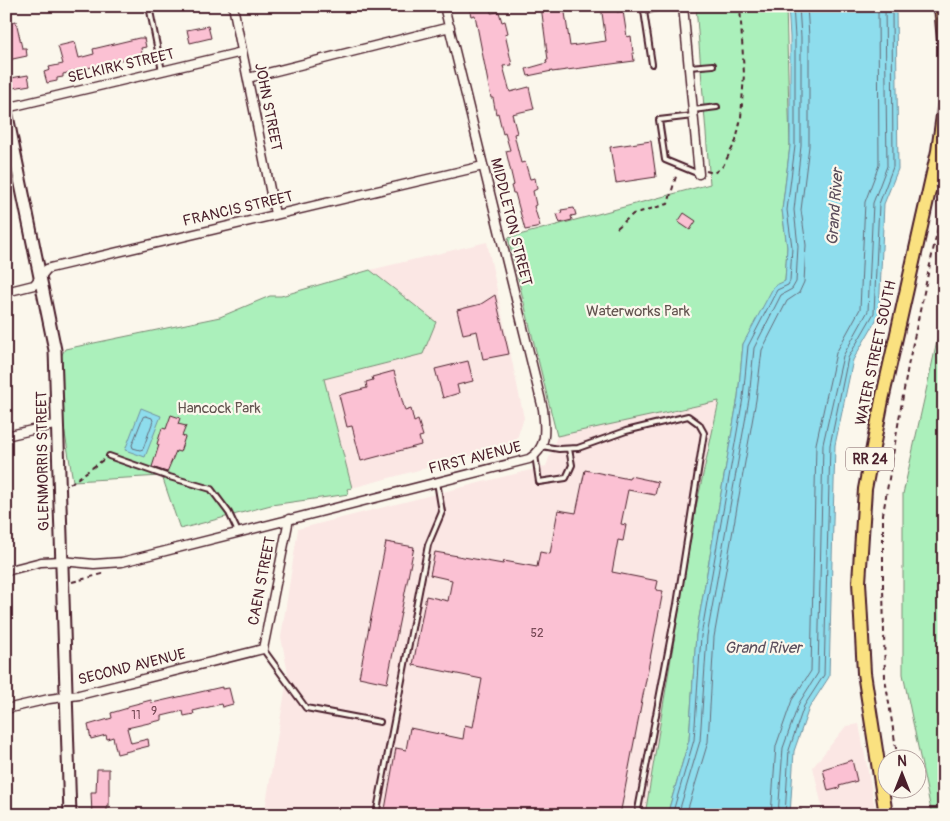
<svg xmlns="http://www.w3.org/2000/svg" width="950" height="821" viewBox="0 0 950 821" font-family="Pangolin,sans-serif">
  <rect width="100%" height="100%" fill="#fbf7ec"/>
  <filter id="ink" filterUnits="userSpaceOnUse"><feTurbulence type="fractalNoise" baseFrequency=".02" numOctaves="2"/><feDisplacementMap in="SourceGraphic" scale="10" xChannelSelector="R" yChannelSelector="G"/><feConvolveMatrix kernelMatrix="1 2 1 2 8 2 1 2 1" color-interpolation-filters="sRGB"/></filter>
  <g filter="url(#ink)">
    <!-- built -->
    <path fill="#fbe7e4" d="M487 242 524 418 515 444 352 488 324 379 397 360 370 270Z
      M719 401 696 507 645 815H264L288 674 281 637 298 529 546 466 557 436Z
      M859 724 875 808 823 811 813 767 846 726Z"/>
    <!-- green -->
    <path fill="#abf0bb" stroke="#7a8873" d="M696 6H786L790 146 782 210 787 247 785 281 743 344 738 397 696 635 689 740 667 815H645L696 507 719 401 557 436 508 238 710 184Z
      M370 270 436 322 423 354 324 379 352 488 347 489 349 494 271 505 180 529 162 476 73 481 63 422 59 360 65 349 220 317 270 296H281Z
      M942 319H944V815H932L903 674V494Z"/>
    <!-- water -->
    <path fill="#8edded" stroke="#73919f" d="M788 6H896L898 169 884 204 879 315 853 360 835 445 829 677 809 708 794 751 790 815H667L689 740 696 635 738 397 743 344 774 286 785 281 787 247 782 210 790 146V37Z
      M141 408 161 416 145 457 125 450Z"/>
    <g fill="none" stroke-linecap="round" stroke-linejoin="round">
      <!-- shore -->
      <path stroke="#656b79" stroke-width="1" d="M146 416 152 418 153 421 143 449 140 450 133 448 132 445 143 417Z
        M672 815 694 740 701 636 743 398 748 346 777 290 788 285 790 281 792 247 787 210 795 146V37L793 6
        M678 815 700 741 707 636 749 399 754 348 781 295 792 289 796 282 798 246 794 210 801 146V37L799 6
        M686 815 708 742 714 637 756 400 762 350 787 301 799 293 804 282 806 245 801 210 809 146V37L807 6
        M771 815 776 746 792 700 811 671 816 444 836 353 860 309 865 202 879 165 878 6
        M778 815 783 748 799 703 818 673 823 444 843 356 868 311 873 203 887 166 885 6
        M785 815 789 750 804 706 824 675 830 445 848 358 874 313 879 204 893 167 892 6"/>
    </g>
    <!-- building -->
    <path fill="#fbc1d3" stroke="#4a1f2b" d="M472 6H490L491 13 499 12 502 22 505 21 508 33 505 34 512 65 503 66 510 92 529 87 534 109 512 114 517 133 514 134 521 163 525 162 530 179 535 178 537 189 533 191 536 205 534 206 540 226 536 228 525 230 515 193H513L511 186 514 185 506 151 510 150 505 133 503 134 498 113 496 114 493 98H491L475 15 471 16 469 8Z
      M541 6H564L570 46 606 41 601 6H617V12L623 11 627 37 631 36 634 61 552 72V71L528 76 526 69 547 63 546 60H548Z
      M16 21 22 48H26L27 56 8 60H6V51L10 50 6 30 10 29 8 23Z
      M208 26 211 38 190 43 187 30Z
      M139 38H144L146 47 141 48 142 53 141 55 63 74V77L57 78V81L47 83 44 72 50 70 49 67 63 64 58 46 75 42 79 58 94 54 93 49Z
      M28 75 30 85 13 88 11 78Z
      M651 141 656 177 616 183 610 147Z
      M574 208 576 215 571 216 572 220 560 223 557 214 562 213 561 210Z
      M684 213 696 221 690 230 678 222Z
      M495 295 509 354 483 359 477 331 463 334 457 310 481 304Z
      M468 361 473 381 457 385 459 393 443 398 435 369Z
      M394 371 405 411 411 409 414 422 418 420 423 436 419 437 421 445 361 461 352 426 347 427 339 395 367 388 366 382 373 380 372 377Z
      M171 415 180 418 178 424 186 426 182 436 185 437 180 452 176 451 167 472 152 467 159 445 157 444 162 428 166 429Z
      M585 470 629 479 630 476 658 482 655 495 628 490 621 524 626 525 623 541 618 540 612 572 658 581 656 590 663 591 620 815H384L396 748 406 750 410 728 463 739 465 725 473 727 482 679 413 665 426 596 448 601 452 580 430 575 435 552 503 564 504 561 537 567 540 552 550 554 558 510 576 513Z
      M386 542 414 547 387 683 359 677Z
      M222 687V689L229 688 233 704 222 707 221 704 193 711 194 714 184 716 183 711 162 716V720L127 728 131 743 148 739 149 746 117 754 113 737 107 739 106 735 91 739 88 725 112 718 111 713 128 708V706L151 700 152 703Z
      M852 760 857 781 839 786 840 788 828 791 823 769Z
      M97 769H109V806H107V815H92L91 792H96Z"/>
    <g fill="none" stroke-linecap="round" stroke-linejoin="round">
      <defs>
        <path id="lane" d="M149 6 162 71
          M652 64 644 11 666 6
          M689 67 713 65
          M693 110 717 107
          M693 116 659 120 665 160 699 174
          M932 188 944 191
          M542 446 559 449 578 448 626 431 688 416 699 424 704 433 677 604 637 815
          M535 455 539 482 566 478 572 465 569 449
          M109 456 166 476 211 489 229 513 238 532
          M263 649 306 708 380 722
          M376 815 428 545 442 512 437 482"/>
        <path id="street" d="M233 6 275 214
          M683 6 699 174
          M248 78 450 27
          M6 108 242 52
          M6 292 34 285 47 269 50 268 483 166
          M6 436 58 424
          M6 571 41 562 62 561 94 564 122 562 529 459C548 448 545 429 543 409L444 6
          M6 709 49 699 79 695 263 649 289 519"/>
        <path id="secondary" d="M6 111 55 350 70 815"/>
        <path id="primary" d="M941 6 944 42
          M886 815 864 673 859 582 865 489 882 400 938 151 944 108"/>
      </defs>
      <!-- lane casing -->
      <use href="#lane" stroke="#4a1f2b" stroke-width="8"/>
      <!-- street casing -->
      <use href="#street" stroke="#4a1f2b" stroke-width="11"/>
      <!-- secondary casing -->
      <use href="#secondary" stroke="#4a1f2b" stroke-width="15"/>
      <!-- primary casing -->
      <use href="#primary" stroke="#4a1f2b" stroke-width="16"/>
      <!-- path -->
      <path stroke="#4a1f2b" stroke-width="2" stroke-dasharray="5 4" stroke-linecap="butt" d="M706 171 714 173 723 166 736 141 741 118 744 74 740 6
        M617 228 633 214 668 204 677 173
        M70 484 103 460
        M72 582 106 573
        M896 758V748L885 678 883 588V514L908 366 944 200
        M895 796V788
        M797 809 820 815"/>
      <!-- lane -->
      <use href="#lane" stroke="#fbf7ec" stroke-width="4"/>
      <!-- street -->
      <use href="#street" stroke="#fbf7ec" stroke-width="8"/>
      <!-- secondary -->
      <use href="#secondary" stroke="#fbf7ec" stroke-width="11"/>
      <!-- primary -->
      <use href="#primary" stroke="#fae180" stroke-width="12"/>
    </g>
  </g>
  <g text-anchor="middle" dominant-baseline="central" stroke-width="4.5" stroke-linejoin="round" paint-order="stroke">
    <!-- number labels -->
    <g font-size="12" fill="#764855">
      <text x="537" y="633">52</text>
      <text x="154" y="711">9</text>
      <text x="136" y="715">11</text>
    </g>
    <!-- shield labels -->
    <rect fill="#fbf7ec" stroke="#7f6065" stroke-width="1" x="846" y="447.5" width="48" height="23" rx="4"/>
    <g font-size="14" font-weight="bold" fill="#4a1f2b">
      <text x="870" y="459">RR 24</text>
    </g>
    <!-- street labels -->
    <g font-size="15" fill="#4a1f2b" stroke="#fbf7ec">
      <text transform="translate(121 66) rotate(-13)">SELKIRK STREET</text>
      <text transform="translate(268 107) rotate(79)">JOHN STREET</text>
      <text transform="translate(238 209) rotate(-13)">FRANCIS STREET</text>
      <text transform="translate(511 222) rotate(76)">MIDDLETON STREET</text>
      <text transform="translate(876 353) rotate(-78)">WATER STREET SOUTH</text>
      <text transform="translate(475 458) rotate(-14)">FIRST AVENUE</text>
      <text transform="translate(43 461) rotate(-91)">GLENMORRIS STREET</text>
      <text transform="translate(262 581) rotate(-79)">CAEN STREET</text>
      <text transform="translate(132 667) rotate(-14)">SECOND AVENUE</text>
    </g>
    <!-- park labels -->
    <g font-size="15" fill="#62534f" stroke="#fbf7ec">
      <text x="638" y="311">Waterworks Park</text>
      <text x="219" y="408">Hancock Park</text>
    </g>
    <!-- water labels -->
    <g font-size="16" font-style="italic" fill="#5b4e5c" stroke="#fbf7ec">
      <text transform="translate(835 207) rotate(-86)">Grand River</text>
      <text x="763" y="648">Grand River</text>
    </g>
  </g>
  <!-- margin -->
  <rect width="950" height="821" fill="none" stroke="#fbf7ec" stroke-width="25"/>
  <rect x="12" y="12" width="925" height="796" fill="none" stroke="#4a1f2b" stroke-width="2" filter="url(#ink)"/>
  <!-- north arrow -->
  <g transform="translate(902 774)"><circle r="24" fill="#fbf7ec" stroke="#b4a19f"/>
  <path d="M0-4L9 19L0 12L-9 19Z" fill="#4a1f2b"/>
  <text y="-8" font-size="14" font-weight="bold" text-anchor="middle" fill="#4a1f2b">N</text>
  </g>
</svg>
